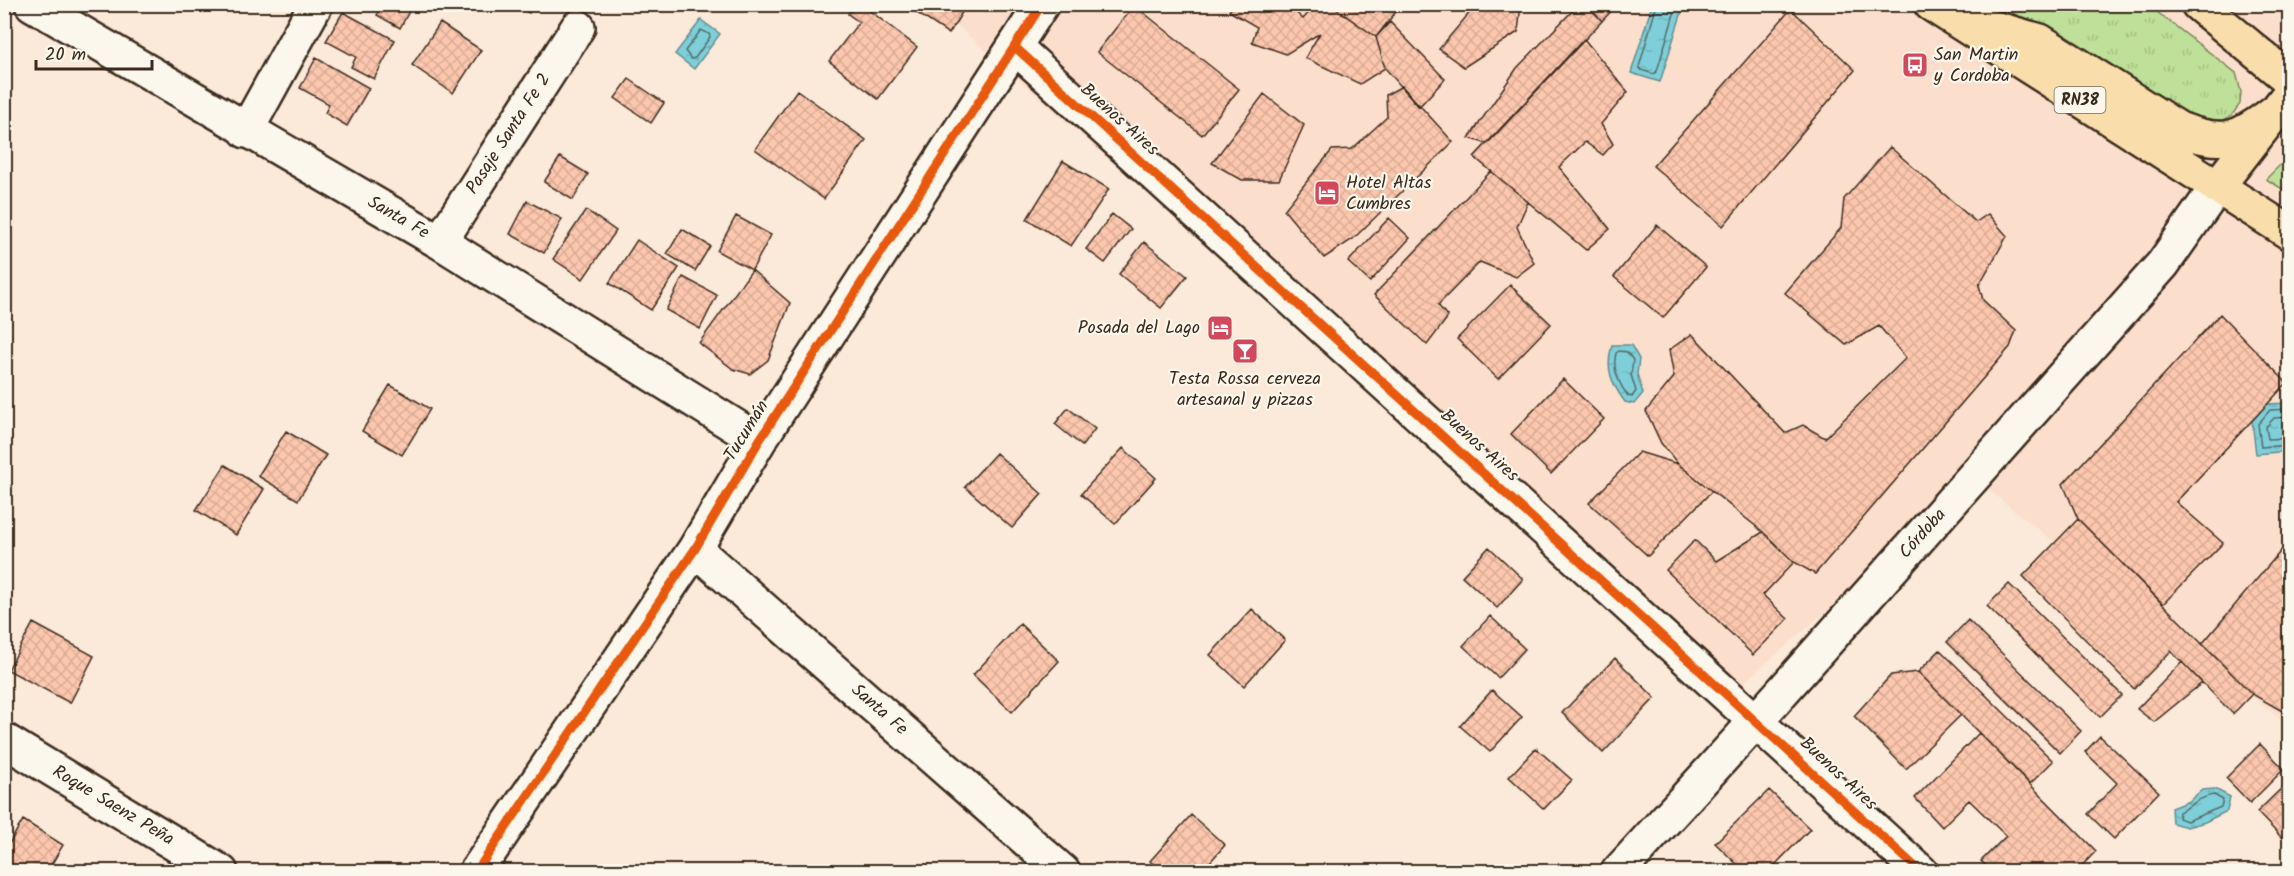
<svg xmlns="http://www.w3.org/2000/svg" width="2294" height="876" viewBox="0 0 2294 876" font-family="Kalam,sans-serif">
  <defs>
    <pattern id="grass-tufts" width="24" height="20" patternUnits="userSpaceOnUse" patternTransform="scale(1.5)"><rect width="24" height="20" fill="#bee099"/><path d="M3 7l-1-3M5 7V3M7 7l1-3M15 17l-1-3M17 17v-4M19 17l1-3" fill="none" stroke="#a4c083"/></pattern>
    <pattern id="water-ripples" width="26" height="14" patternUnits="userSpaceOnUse" patternTransform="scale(1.5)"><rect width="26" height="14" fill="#7ecfd9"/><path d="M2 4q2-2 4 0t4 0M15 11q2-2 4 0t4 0" fill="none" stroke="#6eb2ba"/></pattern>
    <pattern id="building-cross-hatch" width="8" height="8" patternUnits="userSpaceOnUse" patternTransform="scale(1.5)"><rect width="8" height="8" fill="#fcc7ae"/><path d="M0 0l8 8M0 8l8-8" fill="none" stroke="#d9ab95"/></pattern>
  </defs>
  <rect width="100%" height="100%" fill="#fbe9d9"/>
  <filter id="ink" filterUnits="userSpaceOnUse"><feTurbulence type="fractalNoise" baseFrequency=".0167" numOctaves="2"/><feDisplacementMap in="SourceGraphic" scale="12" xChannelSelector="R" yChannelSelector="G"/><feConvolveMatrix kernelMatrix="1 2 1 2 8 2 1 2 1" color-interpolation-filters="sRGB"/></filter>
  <g filter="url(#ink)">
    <!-- built -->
    <path fill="#fbdfcc" d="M934 5H2289V726L1977 481 1713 709 1182 223Z"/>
    <!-- grass -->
    <path fill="url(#grass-tufts)" stroke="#7c855c" stroke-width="1.5" d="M1999 5H2148L2236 73 2241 92 2240 104 2232 115 2223 120 2202 122Z
      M2289 156V193L2266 179Z"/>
    <!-- water -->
    <path fill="url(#water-ripples)" stroke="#638d8e" stroke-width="1.5" d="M1652 5H1684L1660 82 1631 73Z
      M701 20 720 34 694 69 675 54Z
      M1612 345H1631L1639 359 1637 374 1643 393 1634 404 1625 402C1611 383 1605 368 1612 345Z
      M2289 403V451L2256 454 2252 421 2267 404Z
      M2215 789 2230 797 2227 811 2205 822 2187 827 2172 823 2171 808 2189 801 2202 790Z"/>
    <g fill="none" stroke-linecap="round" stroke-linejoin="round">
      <!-- shore -->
      <path stroke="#566c69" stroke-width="1.5" d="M1657 4 1639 67 1641 70 1654 74 1657 71 1677 4
        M701 30 709 34 710 37 695 58 691 59 685 51Z
        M1619 351 1627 352 1633 360 1631 375 1636 391 1632 397 1628 396C1619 384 1612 368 1616 353Z
        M2290 409 2270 410 2258 424 2261 447 2290 445
        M2290 417 2274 418 2266 427 2268 439 2290 438
        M2214 795 2223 800 2221 807 2187 821 2178 818 2179 812C2191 806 2201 796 2214 795Z"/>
    </g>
    <!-- building -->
    <path fill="url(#building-cross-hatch)" stroke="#3b2a1e" stroke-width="1.5" d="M379 4H413L400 28 377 15 382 7Z
      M511 4H533L529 13Z
      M855 4H861L917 47 878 99 829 61 859 22 848 14Z
      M903 4H967L949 34Z
      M1235 4H1287L1303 19 1317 4H1329L1376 37 1385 68 1360 84 1305 58 1320 33 1286 54 1252 42 1257 27 1229 11Z
      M1329 4H1402L1376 37Z
      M1477 4H1521L1518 32 1464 67 1439 49Z
      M1579 4H1586L1602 21 1487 144 1469 138 1517 68Z
      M1586 4H1618L1602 21Z
      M1134 5 1239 89 1202 135 1097 52Z
      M1791 9 1855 70 1723 226 1653 166Z
      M343 12 395 40 374 79 351 67 356 57 326 41Z
      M1390 22 1445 79 1419 107 1385 68 1376 37Z
      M440 23 481 50 453 93 412 65Z
      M1584 39 1628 92 1601 124 1613 144 1603 155 1585 142 1559 167 1610 229 1586 250 1474 157Z
      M316 58 369 88 347 126 325 113 329 104 300 88Z
      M629 79 664 103 651 123 615 98Z
      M1402 86 1453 142 1353 239 1324 258 1284 210 1332 150 1352 149 1387 117 1386 95Z
      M797 90 866 140 824 199 755 149Z
      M1264 94 1304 125 1279 180H1242L1212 163Z
      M1890 147 1976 222 1988 214 2007 236 1979 285 1983 300 2016 331 2010 347 1815 574 1794 562 1763 532 1678 464 1661 443 1646 411 1674 377 1669 350 1692 334 1785 433 1803 425 1825 438 1906 358 1879 326 1846 345 1785 293 1841 228 1844 199Z
      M560 157 588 174 573 200 544 182Z
      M1063 161 1109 189 1071 246 1027 219Z
      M1491 171 1528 202 1517 227 1534 263 1516 277 1480 262 1438 305 1448 317 1427 345 1374 295Z
      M527 201 562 219 544 253 510 234Z
      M586 210 616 231 583 279 553 259Z
      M1112 214 1131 229 1105 263 1086 249Z
      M736 216 771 235 752 270 717 251Z
      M1389 218 1410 238 1370 282 1348 262Z
      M1657 225 1706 267 1663 318 1614 277Z
      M682 229 710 246 695 271 667 254Z
      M637 240 679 268 651 310 609 283Z
      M1144 242 1187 276 1161 308 1119 274Z
      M752 270 790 303 768 360 750 374 733 369 699 343Z
      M683 277 717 295 700 329 666 310Z
      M1510 285 1551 324 1498 379 1457 339Z
      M2220 314 2287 383 2176 502 2223 543 2163 604 2078 519 2063 484Z
      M1563 379 1604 419 1551 474 1511 434Z
      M390 385 430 409 402 455 362 431Z
      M1068 408 1095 429 1082 446 1055 424Z
      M286 431 326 455 298 500 258 476Z
      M1123 448 1156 478 1115 524 1081 494Z
      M1639 452 1678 464 1712 491 1648 556 1589 503Z
      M996 453 1042 494 1012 528 965 487Z
      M225 465 264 489 236 535 196 510Z
      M2078 519 2252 694 2233 714 2171 651 2134 689 2023 576Z
      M1763 532 1794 562 1763 595 1788 619 1753 655 1666 570 1695 540 1716 561Z
      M2290 540V707L2284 712 2252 694 2202 644Z
      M1489 547 1523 579 1497 608 1462 576Z
      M2009 584 2122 695 2100 717 1987 606Z
      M1252 609 1285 640 1244 686 1210 655Z
      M1490 616 1525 649 1498 678 1463 646Z
      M1968 620 2081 731 2060 753 1947 642Z
      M33 623 94 656 70 703 8 670Z
      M1020 624 1059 661 1012 712 973 675Z
      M1940 650 2053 761 2030 784 1918 672Z
      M1615 658 1655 698 1603 753 1562 713Z
      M2182 662 2202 683 2154 722 2137 709Z
      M1918 672 1961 715 1906 769 1854 716 1891 675Z
      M1492 690 1522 717 1490 752 1460 726Z
      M1979 733 2096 851 2076 872H1992L1981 861 2006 836 1969 800 1942 827 1915 798Z
      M2100 736 2159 792 2114 839 2088 814 2117 783 2085 752Z
      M2260 744 2284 769 2250 803 2226 778Z
      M1536 748 1572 780 1544 809 1509 777Z
      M2290 780V829L2281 837 2257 812Z
      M1769 790 1810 829 1768 872H1745L1715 843Z
      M1191 815 1225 845 1201 872H1161L1150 861Z
      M23 820 63 845 47 872 4 871V852Z"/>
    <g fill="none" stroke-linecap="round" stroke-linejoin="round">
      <defs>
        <path id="minor" d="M32 4 440 242 759 441
          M1015 47 1921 872
          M246 131 316 4
          M440 242 578 27
          M695 549 1063 872
          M4 740 221 872
          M476 872 695 549 759 441 1042 4
          M1618 872 1756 721 2163 264 2217 187"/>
        <path id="primary" d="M1931 4 2290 233
          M2198 4 2290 80
          M1980 24 2040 41 2179 129C2223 146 2238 140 2274 112
          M2217 187 2290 93"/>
      </defs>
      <!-- minor casing -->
      <use href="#minor" stroke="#3b2a1e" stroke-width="38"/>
      <!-- primary casing -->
      <use href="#primary" stroke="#3b2a1e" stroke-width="38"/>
      <!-- minor -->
      <use href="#minor" stroke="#fbf7ec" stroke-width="33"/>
      <!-- primary -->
      <use href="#primary" stroke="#f9deab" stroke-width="33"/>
      <defs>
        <path id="cycleway" d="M1015 47 1921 872
          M476 872 695 549 759 441 1042 4"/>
      </defs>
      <!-- cycleway casing -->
      <use href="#cycleway" stroke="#fbf7ec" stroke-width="13"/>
      <!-- cycleway -->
      <use href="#cycleway" stroke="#e8590c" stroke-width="9"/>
    </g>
  </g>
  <!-- icons -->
  <defs>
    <symbol id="bus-square" viewBox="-11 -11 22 22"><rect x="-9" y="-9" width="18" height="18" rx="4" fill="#d1495b" stroke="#fbf7ec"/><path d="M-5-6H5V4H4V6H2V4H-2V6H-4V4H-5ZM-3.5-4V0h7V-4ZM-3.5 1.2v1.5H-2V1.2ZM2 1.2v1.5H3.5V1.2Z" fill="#fff"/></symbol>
    <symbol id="hotel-square" viewBox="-11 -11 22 22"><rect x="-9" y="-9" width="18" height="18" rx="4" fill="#d1495b" stroke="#fbf7ec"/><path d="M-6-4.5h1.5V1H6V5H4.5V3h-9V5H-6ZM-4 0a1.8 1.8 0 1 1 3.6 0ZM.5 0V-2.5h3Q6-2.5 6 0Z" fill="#fff"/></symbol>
    <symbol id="bar-square" viewBox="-11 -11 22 22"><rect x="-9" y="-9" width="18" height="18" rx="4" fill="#d1495b" stroke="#fbf7ec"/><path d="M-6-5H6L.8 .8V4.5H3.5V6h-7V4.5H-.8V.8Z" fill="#fff"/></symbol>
  </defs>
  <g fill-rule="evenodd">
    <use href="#bus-square" x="1900" y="50" width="30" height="30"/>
    <use href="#hotel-square" x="1312" y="178" width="30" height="30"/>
    <use href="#hotel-square" x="1205" y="313" width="30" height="30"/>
    <use href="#bar-square" x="1230" y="336" width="30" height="30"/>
  </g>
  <g text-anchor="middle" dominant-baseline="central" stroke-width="4.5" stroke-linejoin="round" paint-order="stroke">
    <!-- shield labels -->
    <rect fill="#fbf7ec" stroke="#75685c" stroke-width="1.5" x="2054.5" y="87" width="51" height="26" rx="4.5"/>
    <g font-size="16" font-weight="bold" fill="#3b2a1e">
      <text x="2080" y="100">RN38</text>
    </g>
    <!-- poi labels -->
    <g font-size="18" fill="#3b2a1e" stroke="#fbf7ec" text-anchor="start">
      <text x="1934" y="55">San Martin<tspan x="1934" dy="21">y Cordoba</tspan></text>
      <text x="1346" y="183">Hotel Altas<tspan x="1346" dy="21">Cumbres</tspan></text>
      <text x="1200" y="328" text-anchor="end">Posada del Lago</text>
      <text x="1245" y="379" text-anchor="middle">Testa Rossa cerveza<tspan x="1245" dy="21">artesanal y pizzas</tspan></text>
    </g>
    <!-- street labels -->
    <g font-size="18" fill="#3b2a1e" stroke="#fbf7ec">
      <text transform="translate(1119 120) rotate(42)">Buenos Aires</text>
      <text transform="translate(509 134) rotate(-57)">Pasaje Santa Fe 2</text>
      <text transform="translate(398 218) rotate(30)">Santa Fe</text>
      <text transform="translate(747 431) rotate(-58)">Tucumán</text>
      <text transform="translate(1479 446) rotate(42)">Buenos Aires</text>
      <text transform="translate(1923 534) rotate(-48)">Córdoba</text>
      <text transform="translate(879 710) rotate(41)">Santa Fe</text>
      <text transform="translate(1838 774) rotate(43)">Buenos Aires</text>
      <text transform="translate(113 806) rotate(31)">Roque Saenz Peña</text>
    </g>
  </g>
  <!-- margin -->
  <rect width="2294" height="876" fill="none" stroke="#fbf7ec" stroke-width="24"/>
  <rect x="12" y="12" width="2270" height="852" fill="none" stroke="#3b2a1e" stroke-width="2" filter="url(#ink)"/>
  <!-- scale -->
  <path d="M36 60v9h116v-9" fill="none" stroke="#3b2a1e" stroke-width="3"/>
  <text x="45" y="60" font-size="18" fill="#3b2a1e" stroke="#fbf7ec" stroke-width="4.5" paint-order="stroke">20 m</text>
</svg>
